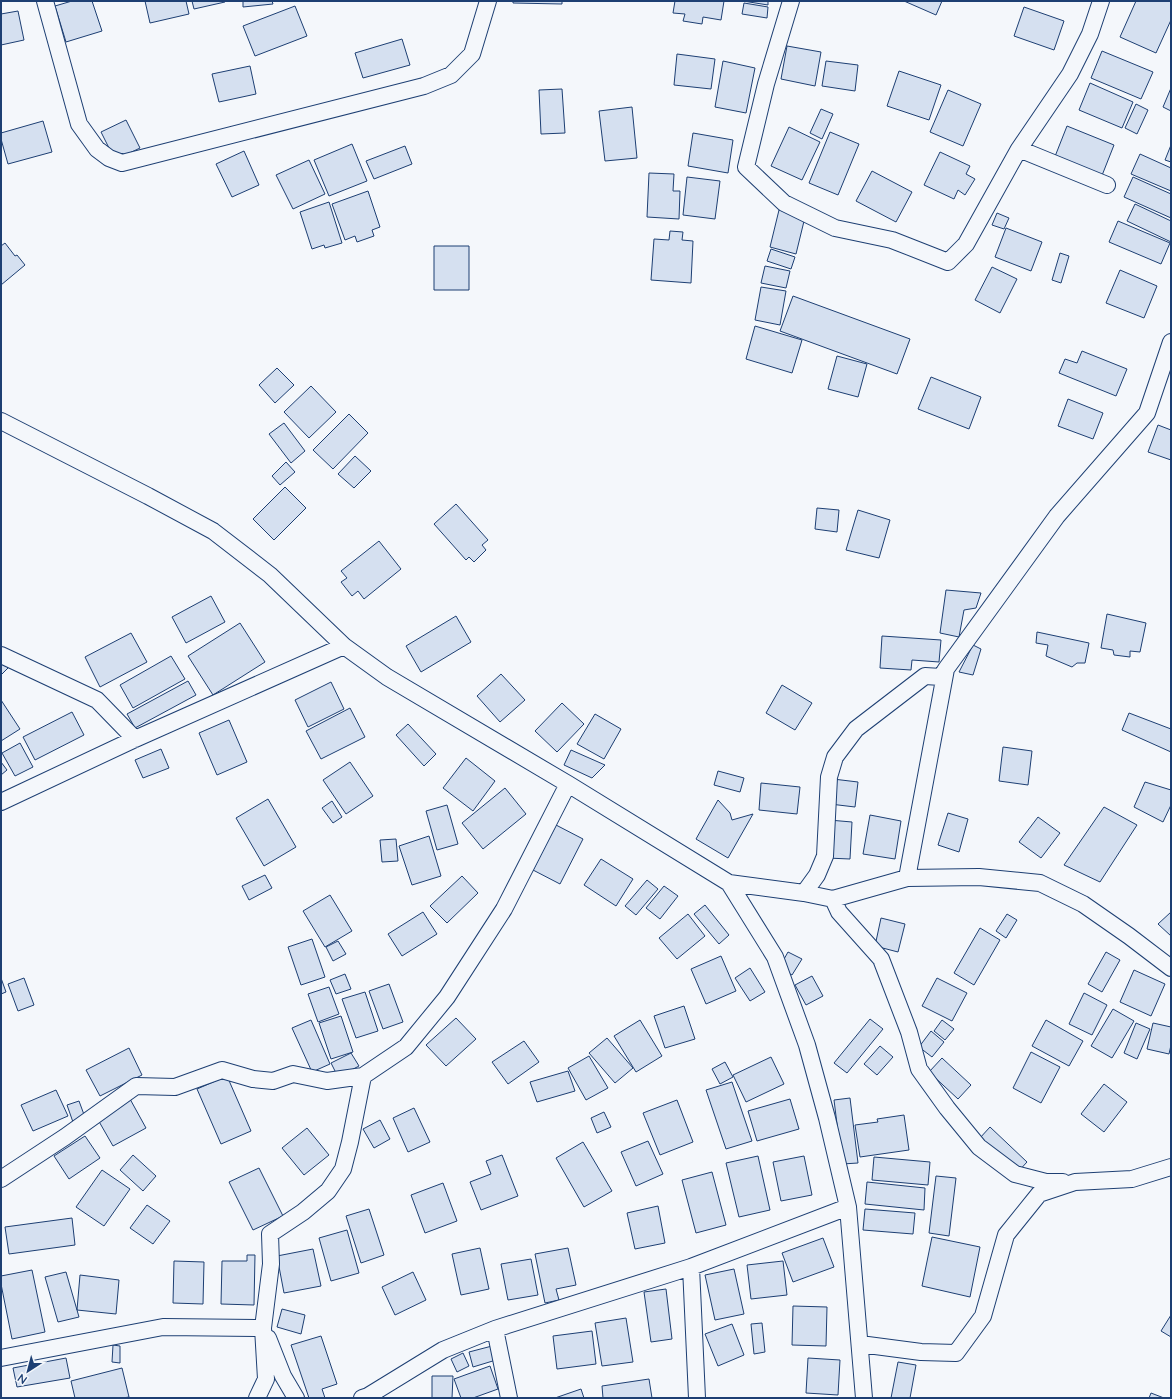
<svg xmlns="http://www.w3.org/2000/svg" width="1172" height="1399" viewBox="0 0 1172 1399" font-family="Lato,sans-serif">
  <rect width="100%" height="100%" fill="#f4f7fb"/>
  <!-- building -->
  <path fill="#d5e0f0" stroke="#1d3f73" d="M72 1H92L102 31 66 42 55 6Z
    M145 1H186L189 14 150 23Z
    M192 1H225V2L194 9Z
    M243 1H272L273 4 243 7Z
    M513 1H562V4L513 3Z
    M675 1H724L721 20 703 17 702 24 683 21 685 14 673 13Z
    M743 1H768V5Z
    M904 1H942L936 15Z
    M1136 1H1171V20L1156 53 1120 37Z
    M744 3 768 7 767 18 742 14Z
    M295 6 307 36 255 56 243 26Z
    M1024 7 1064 21 1054 50 1014 36Z
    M18 11 24 40 1 45V14Z
    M402 39 410 65 363 78 355 53Z
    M787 46 821 52 815 86 781 79Z
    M1102 51 1153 72 1141 99 1091 78Z
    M677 54 715 59 711 89 674 85Z
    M723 61 755 68 746 113 715 107Z
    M826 61 858 65 855 91 822 86Z
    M250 66 256 94 219 102 212 74Z
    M899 71 941 85 929 120 887 106Z
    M1090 83 1133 102 1122 128 1079 110Z
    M1171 88V111L1163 107Z
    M562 89 565 133 541 134 539 90Z
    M948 90 981 104 963 146 930 132Z
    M1136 104 1148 110 1137 134 1125 128Z
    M632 107 637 158 605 161 599 111Z
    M821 109 833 114 822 139 810 133Z
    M126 120 140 148 115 160 101 132Z
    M43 121 52 152 8 164 1 139V133Z
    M1067 126 1114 145 1101 178 1054 159Z
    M789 127 820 142 802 180 771 166Z
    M830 132 859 144 838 195 809 183Z
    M693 133 733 140 728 173 688 166Z
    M352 144 367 181 329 196 314 160Z
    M1171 145V162L1165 160Z
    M405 146 412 164 374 179 366 161Z
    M244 151 259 185 232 197 216 164Z
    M940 152 970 166 966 174 975 179 965 195 958 190 954 199 924 185Z
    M1140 154 1171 168V191L1131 174Z
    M309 160 325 194 293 209 276 175Z
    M872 171 912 192 896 222 856 201Z
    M649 173 674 174 673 191H680L679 219 647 217Z
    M687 177 720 181 715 219 683 215Z
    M1133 177 1171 194V218L1124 197Z
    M368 191 380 227 372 230 374 236 357 242 355 236 345 240 332 204Z
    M329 202 342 243 325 248 324 245 312 249 300 212Z
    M1135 204 1171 221V242L1127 221Z
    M779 210 805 217 796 254 770 247Z
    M997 213 1009 218 1004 229 992 225Z
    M1118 221 1170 243 1161 264 1109 242Z
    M1006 228 1042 242 1031 271 995 257Z
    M670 231 683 232 682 240 693 241 691 283 651 280 654 239 669 240Z
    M5 243 15 256 17 255 25 265 1 285V246Z
    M434 246H469V290H434Z
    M771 249 795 257 791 269 767 261Z
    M1060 253 1069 256 1061 283 1052 280Z
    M765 266 790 271 786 288 761 283Z
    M992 267 1017 279 1000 313 975 300Z
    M1120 270 1157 286 1144 318 1106 303Z
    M761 287 786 291 780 325 755 320Z
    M793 296 910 339 897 374 780 331Z
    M755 326 802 340 792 373 746 359Z
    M1082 351 1127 369 1116 396 1059 373 1065 359 1077 363Z
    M837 356 867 364 858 397 828 389Z
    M277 368 294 385 275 403 259 385Z
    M931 377 981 397 969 429 918 409Z
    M311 386 336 412 309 438 284 412Z
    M1068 399 1103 413 1093 439 1058 426Z
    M349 414 368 433 333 469 313 450Z
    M284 423 305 451 291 463 269 434Z
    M1158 425 1171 430V460L1148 452Z
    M355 456 371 471 354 488 338 474Z
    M286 462 295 472 280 485 272 476Z
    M285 487 306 508 274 540 253 519Z
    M456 504 488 540 482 545 486 550 474 562 469 557 466 560 434 524Z
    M817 508 839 510 837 532 815 529Z
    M858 510 890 520 879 558 846 550Z
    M379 541 401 569 364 599 358 591 352 596 341 582 347 578 341 571Z
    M946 590 981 593 976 608 964 610 959 637 940 633Z
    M211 596 225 622 186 643 172 617Z
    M1107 614 1146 623 1140 652 1130 651V657L1114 655 1113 650 1101 648Z
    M456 616 471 642 421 672 406 646Z
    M240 623 265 662 213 695 188 656Z
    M1037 632 1089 643 1085 663H1077L1072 667 1046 656 1048 645 1036 643Z
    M131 633 147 662 100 687 85 657Z
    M882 636 941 640 939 662 912 660 911 670 880 668Z
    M973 645 981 649 973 675 959 672Z
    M171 656 185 679 133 708 120 685Z
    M1 660 8 668 1 675Z
    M501 674 525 700 500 722 477 696Z
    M188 681 196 695 135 728 127 714Z
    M331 682 344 709 308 727 295 700Z
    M782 685 812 703 795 730 766 713Z
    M1 700 20 729 1 741Z
    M562 703 584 724 557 752 535 731Z
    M350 708 365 737 321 759 306 731Z
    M72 712 84 735 35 760 23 737Z
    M1129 713 1171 729V752L1122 730Z
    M595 714 621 729 604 759 577 744Z
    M229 720 247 762 217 775 199 733Z
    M408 724 436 754 424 766 396 735Z
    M20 743 33 767 15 776 2 753Z
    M1003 747 1032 751 1028 785 999 781Z
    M161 749 169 768 143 778 135 760Z
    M571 750 605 765 592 778 564 765Z
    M466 758 495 781 473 811 443 788Z
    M1 762 7 770 1 775Z
    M350 762 373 796 346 814 323 780Z
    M718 771 744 778 740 792 714 785Z
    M833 779 858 782 855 807 830 804Z
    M1145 782 1171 790V805L1163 822 1134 807Z
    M761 783 800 787 797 814 759 810Z
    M505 788 526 814 483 849 462 823Z
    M268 799 296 847 264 866 236 818Z
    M718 800 730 813 732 820 753 814 728 858 696 839Z
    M332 801 342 817 333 823 322 808Z
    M447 805 458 844 437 850 426 811Z
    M1104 807 1137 825 1100 882 1064 865Z
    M948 813 968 819 959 852 938 845Z
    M870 815 901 821 895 859 863 854Z
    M1038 817 1060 833 1041 858 1019 842Z
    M829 820 852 822 850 859 827 858Z
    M556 825 583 839 560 884 533 870Z
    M429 836 441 876 412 885 399 846Z
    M396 839 398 861 382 862 380 840Z
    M601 859 633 879 616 906 584 885Z
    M265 875 272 888 249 900 242 886Z
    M462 876 478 893 447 923 430 906Z
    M647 880 658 889 636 915 625 906Z
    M664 886 678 896 660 919 646 908Z
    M330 895 352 931 325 947 303 911Z
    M705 905 729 935 719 944 694 914Z
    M423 912 437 934 402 956 388 934Z
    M1171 912V936L1158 924Z
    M688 914 705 936 677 959 659 938Z
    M1007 914 1017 920 1006 938 996 931Z
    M881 918 905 924 898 952 875 946Z
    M980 928 1000 940 974 985 954 973Z
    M312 939 325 977 301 985 288 947Z
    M338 941 346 954 333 961 326 947Z
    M788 952 802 959 792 975 779 968Z
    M1106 952 1120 960 1102 992 1088 984Z
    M721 956 736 991 706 1004 691 969Z
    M750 968 765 992 750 1001 735 978Z
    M1134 970 1165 984 1151 1016 1120 1002Z
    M345 974 351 989 336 994 330 980Z
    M812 976 823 996 806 1005 795 985Z
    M1 978 6 992 1 994Z
    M24 978 34 1005 18 1011 8 984Z
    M937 978 967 993 952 1021 922 1006Z
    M389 984 403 1022 383 1029 369 991Z
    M329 987 339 1014 318 1022 308 994Z
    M365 992 378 1031 356 1038 342 999Z
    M1084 993 1107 1005 1092 1035 1069 1024Z
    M684 1006 695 1039 665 1048 654 1016Z
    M1113 1009 1134 1021 1112 1058 1091 1046Z
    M341 1016 353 1052 331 1059 319 1023Z
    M456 1018 476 1039 446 1066 426 1045Z
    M870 1019 883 1029 847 1073 834 1063Z
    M311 1020 330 1064 312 1072 292 1028Z
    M640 1020 662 1056 636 1072 614 1036Z
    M942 1020 954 1029 945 1040 934 1031Z
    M1046 1020 1083 1041 1069 1066 1032 1046Z
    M1136 1023 1150 1029 1137 1059 1124 1053Z
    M1153 1023 1171 1027V1045L1169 1054 1147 1049Z
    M931 1031 944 1042 932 1057 919 1047Z
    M607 1038 633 1068 615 1083 589 1053Z
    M524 1041 539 1062 508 1084 492 1062Z
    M880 1046 893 1057 877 1075 864 1064Z
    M129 1048 142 1075 100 1096 86 1070Z
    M1031 1052 1060 1067 1041 1103 1013 1088Z
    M351 1053 359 1066 338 1077 331 1063Z
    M589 1056 608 1088 586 1100 568 1068Z
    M771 1057 784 1084 746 1102 733 1075Z
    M942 1058 971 1085 958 1099 929 1072Z
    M725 1062 733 1077 720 1084 712 1069Z
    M568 1071 575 1091 537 1102 530 1082Z
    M227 1076 251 1131 221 1144 197 1089Z
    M732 1082 752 1141 726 1149 706 1090Z
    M1104 1084 1127 1102 1104 1132 1081 1114Z
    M56 1090 68 1116 33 1131 21 1105Z
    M850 1098 858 1163 842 1164 834 1100Z
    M130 1099 146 1128 113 1146 97 1118Z
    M790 1099 799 1129 757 1141 748 1111Z
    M677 1100 693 1142 660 1155 643 1113Z
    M79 1101 86 1120 74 1125 67 1105Z
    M414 1108 430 1142 408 1152 393 1118Z
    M604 1112 611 1127 597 1133 591 1118Z
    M904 1115 909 1150 860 1157 855 1125 878 1122 877 1119Z
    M380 1120 390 1139 374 1148 363 1129Z
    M990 1127 1027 1162 1016 1174 979 1139Z
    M307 1128 329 1155 304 1175 282 1148Z
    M85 1136 100 1158 69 1179 54 1156Z
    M648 1141 663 1174 636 1186 621 1152Z
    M583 1142 612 1191 584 1207 556 1158Z
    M133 1155 156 1176 143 1191 120 1170Z
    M502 1155 518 1196 481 1210 470 1182 491 1174 486 1161Z
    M758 1156 770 1210 739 1217 726 1163Z
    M804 1156 812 1195 781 1201 773 1162Z
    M874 1157 930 1162 928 1185 872 1180Z
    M259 1168 283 1216 253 1230 229 1182Z
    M102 1170 130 1189 104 1226 76 1207Z
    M712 1172 726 1225 696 1233 682 1180Z
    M936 1176 956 1178 949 1236 929 1233Z
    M867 1182 925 1188 924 1210 865 1204Z
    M443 1183 457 1221 425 1233 411 1195Z
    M147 1205 170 1221 153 1244 130 1228Z
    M658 1206 665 1243 635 1249 627 1213Z
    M369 1209 384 1255 361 1263 346 1216Z
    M865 1209 915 1213 913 1234 863 1230Z
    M72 1218 75 1245 9 1254 5 1227Z
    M347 1230 359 1273 331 1281 319 1238Z
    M932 1237 980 1247 970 1297 922 1286Z
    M823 1238 834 1267 793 1282 782 1253Z
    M480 1248 489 1289 461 1295 452 1254Z
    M568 1248 576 1285 556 1289 559 1300 545 1303 535 1254Z
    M313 1249 321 1286 284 1293 277 1256Z
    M247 1255H255L254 1305 221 1304 222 1261H247Z
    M531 1259 538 1295 508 1300 501 1264Z
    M174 1261 204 1262 203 1304 173 1303Z
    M783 1261 787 1295 751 1299 747 1265Z
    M734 1269 744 1314 715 1320 705 1275Z
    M32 1270 45 1332 12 1339 1 1284V1276Z
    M66 1272 79 1317 58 1322 45 1277Z
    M413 1272 426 1300 395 1315 382 1287Z
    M80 1275 119 1280 116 1314 77 1310Z
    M666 1289 672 1339 651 1342 644 1292Z
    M793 1306 827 1307 826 1346 792 1345Z
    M282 1309 305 1315 301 1334 277 1327Z
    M1171 1315V1337L1161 1331Z
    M626 1318 633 1362 602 1366 595 1323Z
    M762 1323 765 1352 754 1354 751 1324Z
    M732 1324 744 1355 718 1366 705 1334Z
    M592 1331 596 1364 557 1369 553 1336Z
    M321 1336 337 1384 322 1389 325 1398H309L291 1345Z
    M113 1345 120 1346V1363L112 1362Z
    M492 1346 496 1360 473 1367 469 1352Z
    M463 1353 469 1366 457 1372 451 1359Z
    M66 1358 70 1378 17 1387 13 1368Z
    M808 1358 840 1360 838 1395 806 1393Z
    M898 1362 916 1365 910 1398H891Z
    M490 1366 498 1389 473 1398H461L454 1379Z
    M122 1368 129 1397 123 1398H75L71 1381Z
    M432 1376H453L452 1398H432Z
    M649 1379 652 1398H603L602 1386Z
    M581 1389 584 1398H555Z
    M1151 1393 1164 1398H1149Z"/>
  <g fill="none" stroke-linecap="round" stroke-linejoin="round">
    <defs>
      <path id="street" d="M45 1 79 124 97 149 109 158 122 163 424 86 451 75 472 54 488 1
        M791 1 766 84 746 167 784 203 835 228 892 240 948 262 966 244 1019 149 1070 74 1090 34 1101 1
        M1019 149 1107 185
        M1 421 148 496 213 531 270 575 344 646 387 677 568 784 729 883 804 893 833 899 907 878 979 877 1040 883 1083 904 1129 936 1171 968
        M1 655 97 700 135 739
        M1 802 135 739 344 646
        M907 878 946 669 1057 516 1147 413 1171 342
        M729 883 775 957 807 1045 827 1118 848 1207 864 1398
        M804 893 817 875 825 856 829 777 835 757 856 729 925 676 941 677 946 669
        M833 899 839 912 881 959 909 1032 919 1069 947 1108 979 1147 1015 1174 1046 1182H1063
        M1 1179 65 1137 136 1086 175 1087 222 1070 253 1079 273 1081 293 1074 327 1081 363 1076 406 1047 447 997 504 909 568 784
        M691 1267 697 1398
        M495 1329 509 1398
        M268 1338 283 1376 296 1398
        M860 1344 921 1352 956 1353 983 1316 1006 1235 1039 1194 1075 1182 1132 1179 1171 1167
        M1 1358 163 1327 263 1328
        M257 1398 266 1379 263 1328 271 1264 270 1234 303 1212 328 1191 343 1169 350 1142 363 1076
        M362 1398 368 1396 443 1350 495 1329 691 1267 848 1207"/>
    </defs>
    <!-- street casing -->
    <use href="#street" stroke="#1d3f73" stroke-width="18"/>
    <!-- street -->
    <use href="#street" stroke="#f4f7fb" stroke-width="16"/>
  </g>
  <!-- border -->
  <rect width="1172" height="1399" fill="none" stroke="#1d3f73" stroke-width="4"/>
  <!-- north arrow -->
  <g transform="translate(28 1371) rotate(216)" stroke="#f4f7fb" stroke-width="3" paint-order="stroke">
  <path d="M0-3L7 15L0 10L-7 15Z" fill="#1d3f73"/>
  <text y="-6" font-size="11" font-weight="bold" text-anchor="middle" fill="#1d3f73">N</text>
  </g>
</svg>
